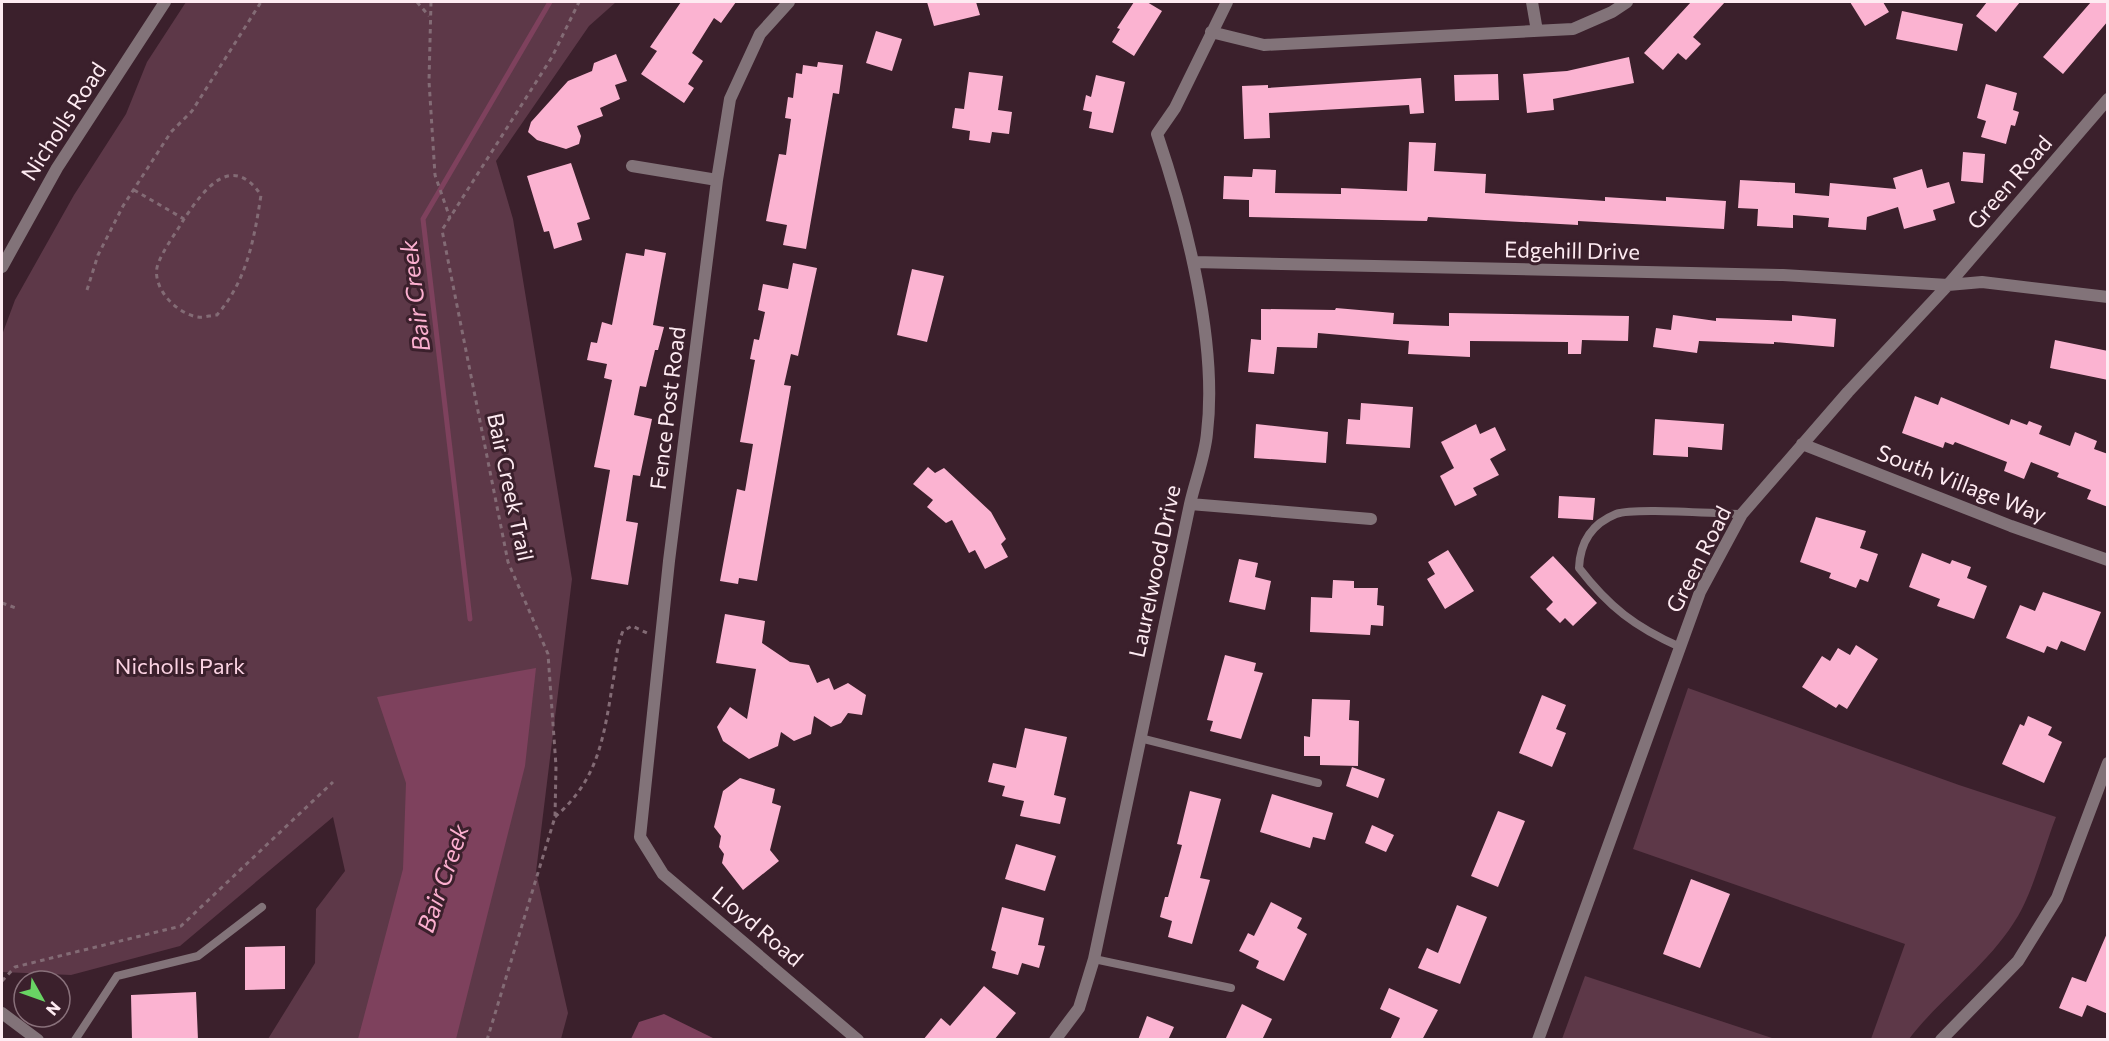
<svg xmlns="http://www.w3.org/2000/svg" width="2109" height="1041" viewBox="0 0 2109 1041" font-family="Commissioner,sans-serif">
  <rect width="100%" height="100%" fill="#3b202c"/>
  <!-- green -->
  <path fill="#5d3848" d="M186 2H616L589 26 496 161 513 219 572 579 536 872 568 1013 561 1039H268L315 963 316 909 345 871 333 817 180 946 71 975 2 972V335L15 300 74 195 126 114 147 62Z
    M1688 688 1959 785 2056 817C2045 845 2033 891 2018 916 1990 964 1942 996 1909 1039H1871L1905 944 1633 849Z
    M1585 976 1775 1039H1562Z"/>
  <!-- water -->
  <path fill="#7e415d" d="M536 668 525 766 456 1039H358L403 869 406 783 377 697Z
    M664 1014 715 1039H631L639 1022Z"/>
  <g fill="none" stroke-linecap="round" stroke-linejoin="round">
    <!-- stream -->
    <path stroke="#7e415d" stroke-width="5" d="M470 619 423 219 550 2"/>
  </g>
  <!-- building -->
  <path fill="#fbb3d1" d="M681 2H736L721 23 714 18 692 53 703 61 688 84 694 88 684 103 641 74 657 51 650 47Z
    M927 2H976L980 15 934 26Z
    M1134 2H1147L1162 11 1134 56 1112 42 1120 29 1117 28Z
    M1691 2H1725L1693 37 1701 44 1686 60 1678 53 1663 70 1644 53Z
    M1850 2H1883L1889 12 1865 26Z
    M1987 2H2020L1996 32 1976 16Z
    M2091 2H2108V21L2063 74 2043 57Z
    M1902 11 1963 24 1957 51 1896 39Z
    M876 31 902 39 892 71 866 63Z
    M616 54 627 81 615 85 620 99 600 108 603 116 577 126 581 136 579 144 566 149 537 140 528 132 531 122 568 81 592 71 594 63Z
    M1629 57 1634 83 1553 99 1554 110 1527 113 1523 74 1567 71Z
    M818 62 843 65 839 94 833 93 806 249 783 245 787 225 766 221 779 154 786 155 791 119 785 118 788 97 793 98 796 73 802 74 803 65 817 67Z
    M969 72 1003 76 998 110 1012 112 1009 134 992 132 990 143 969 140 970 131 952 128 955 108 964 109Z
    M1498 74 1499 100 1455 101 1454 75Z
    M1096 75 1125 82 1113 133 1089 128 1092 112 1083 110 1086 95 1091 97Z
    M1421 78 1424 113 1410 114 1409 105 1269 113 1270 138 1244 139 1242 86 1268 85V88Z
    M1986 84 2017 93 2013 110 2019 112 2015 126 2011 125 2006 144 1981 137 1986 121 1977 118Z
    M1409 142 1436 143 1434 171 1486 174 1485 193 1605 201V197L1666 201V197L1726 201 1724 229 1578 221V225L1428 217 1427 221 1249 217V200L1223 199 1224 176 1252 177 1253 169 1276 170 1275 193 1341 194V188L1407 191Z
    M1963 152 1985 154 1983 183 1961 181Z
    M571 163 590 219 577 223 582 240 554 249 549 231 544 232 527 176Z
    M1922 169 1927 188 1949 182 1955 203 1933 210 1936 220 1904 229 1898 207 1867 217 1866 230 1828 227 1829 218 1793 215V228L1757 226 1758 209 1738 208 1740 180 1795 183V193L1829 196 1830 183 1896 189 1893 178Z
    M645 249 666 253 653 325 664 327 658 350H655L646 387 640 386 634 415 652 419 640 476 633 475 626 521 638 523 628 585 591 579 610 470 594 467 612 380 604 378 607 364 587 360 591 342 597 343 602 322 612 325 626 253 644 256Z
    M793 263 817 268 798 356 791 354 784 385 791 386 757 581 739 578 738 584 720 581 737 489 745 491 753 444 740 442 755 360 750 359 754 339 759 340 765 312 758 310 763 284 788 289Z
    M912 269 944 276 927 342 897 335Z
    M1336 308 1394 313 1393 324 1449 326V313L1629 316 1628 341 1582 340 1581 354H1568V342L1470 341V357L1408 354 1409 341 1318 333 1317 348 1277 347 1274 374 1248 372 1251 339 1261 340V309L1335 310Z
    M1673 315 1716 321V318L1792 321V315L1836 319 1834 347 1774 342V344L1699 341 1697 353 1653 347 1656 328 1671 330Z
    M2055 340 2108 351V380L2050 368Z
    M1915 396 1938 405 1941 397 2009 425 2011 419 2027 425 2029 421 2042 426 2039 434 2070 446 2075 432 2097 441 2094 449 2108 454V507L2087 499 2091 490 2057 477 2059 473 2031 462 2024 479 2004 471 2007 462 1955 442 1953 445 1945 442 1943 448 1902 433Z
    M1361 403 1413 407 1410 448 1346 444 1348 419 1360 420Z
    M1655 419 1724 424 1722 450 1688 447V457L1653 455Z
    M1256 424 1328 432 1326 463 1254 458Z
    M1476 424 1480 434 1495 427 1506 450 1490 459 1499 475 1473 488 1477 495 1455 506 1440 476 1454 468 1441 442Z
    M928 467 935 473 944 468 991 512 1006 539 1001 544 1008 557 985 569 975 550 969 553 952 520 946 523 927 507 933 500 913 484Z
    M1559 496 1595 498 1593 520 1558 518Z
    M1816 517 1866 531 1860 548 1878 554 1868 582 1860 579 1856 588 1829 578 1831 573 1800 562Z
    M1448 550 1474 591 1445 609 1427 579 1435 574 1428 562Z
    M1922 553 1950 564 1952 560 1971 567 1967 578 1987 586 1974 619 1937 606 1940 599 1909 587Z
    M1553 556 1597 603 1573 626 1565 618 1560 623 1546 609 1553 602 1530 577Z
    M1239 559 1258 563 1255 577 1271 581 1265 610 1229 602Z
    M1333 580 1354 581V588H1378L1377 605 1384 606 1383 626 1371 625 1370 635 1310 632 1311 597 1332 598Z
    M2043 592 2101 612 2085 651 2061 641 2057 650 2047 646 2044 653 2006 638 2020 605 2035 611Z
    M725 614 765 621 762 643 790 662 809 665 817 683 829 678 834 690 848 683 866 695 862 715 848 713 841 723 831 727 814 716 811 734 794 741 781 732 778 746 749 759 723 741 717 727 730 707 747 719 756 669 716 663Z
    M1856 645 1878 659 1847 709 1839 704 1836 708 1802 687 1822 656 1830 661 1838 648 1850 655Z
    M1225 655 1256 663 1254 671 1263 673 1241 739 1210 731 1213 721 1207 720Z
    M1542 695 1566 705 1556 729 1566 733 1552 767 1519 753Z
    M1312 699 1350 700 1349 720 1359 721 1358 766 1320 765V756H1304V736L1310 737Z
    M2028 716 2052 727 2048 735 2062 742 2044 783 2002 764 2020 724 2024 726Z
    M1025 728 1067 737 1054 795 1066 798 1060 824 1020 816 1024 801 1002 796 1005 786 988 782 993 763 1016 768Z
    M1352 767 1385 779 1378 798 1346 786Z
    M740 778 775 789 772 803 781 806 770 850 779 861 743 890 722 863 724 854 719 847 721 836 714 827 723 791Z
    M1190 791 1221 799 1200 878 1210 880 1192 944 1168 937 1172 921 1160 917 1165 897H1168L1182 845 1177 844Z
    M1272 794 1333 813 1325 840 1313 837 1310 848 1260 832Z
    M1498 811 1525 821 1498 887 1471 876Z
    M1372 825 1394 835 1386 852 1365 843Z
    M1016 844 1056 856 1045 891 1005 879Z
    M1691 879 1730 894 1700 968 1663 954Z
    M1271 902 1302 918 1297 928 1307 934 1284 981 1256 968 1259 961 1239 951 1248 933 1254 936Z
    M1457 905 1487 917 1460 984 1418 968 1427 948 1438 953Z
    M1002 907 1044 918 1038 945 1045 946 1039 968 1022 963 1018 975 992 968 996 952 991 950Z
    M2108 931V1014L2087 1005 2082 1017 2059 1008 2072 977 2086 982Z
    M285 946V989L245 990V947Z
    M984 986 1016 1013 994 1040H923L941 1018 950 1026Z
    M1389 988 1438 1010 1422 1040H1390L1400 1018 1380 1009Z
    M196 992 198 1040H132L131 995Z
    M1242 1004 1272 1019 1262 1040H1225Z
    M1147 1016 1174 1027 1168 1040H1138Z"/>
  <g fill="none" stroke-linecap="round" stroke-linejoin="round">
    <!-- path -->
    <path stroke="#836b75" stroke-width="3" stroke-dasharray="4.5 4.5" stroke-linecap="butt" d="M417 2 429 16
      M431 2 429 81 435 175 450 218
      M134 190 184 219C203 191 231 151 261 195 254 240 247 280 217 315 211 315 204 318 198 317 176 314 150 286 158 264 164 248 176 233 184 219
      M87 290 98 255 123 206 171 132 192 111 261 2
      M2 603 16 608
      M555 817C601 777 604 733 614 676 616 661 617 645 623 631L632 626 647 633
      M2 981 15 967 181 926 333 782
      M487 1040 555 817 556 766 548 654 508 562 442 230 552 57 579 2"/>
    <!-- service -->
    <path stroke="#827379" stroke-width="8" d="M1680 647C1635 627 1609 607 1579 568 1580 543 1591 524 1616 514 1634 507 1717 514 1742 514
      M1140 738 1318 783
      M1094 959 1231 988
      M75 1040 117 976 198 956 262 907"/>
    <!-- minor -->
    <path stroke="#827379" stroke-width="12" d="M789 2 760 34 730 99 717 180 669 561 640 837 663 874 858 1040
      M1532 2 1537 31
      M1211 32 1264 45 1573 29 1612 12 1627 2
      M632 166 717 180
      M1194 262 1783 275 1948 285 1982 282 2108 297
      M1802 444 2011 526 2108 560
      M1190 504 1371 519
      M1055 1040 1079 1008 1094 959 1190 504C1195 481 1205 457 1207 433 1218 342 1186 220 1157 134L1175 108 1227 2
      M1538 1040 1700 592 1742 514 1848 392 1948 285 2108 99
      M1941 1040 2018 961 2057 898 2108 763"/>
    <!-- tertiary -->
    <path stroke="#827379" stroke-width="12" d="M2 267 57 168 165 2
      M2 1013 38 1040"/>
  </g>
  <g text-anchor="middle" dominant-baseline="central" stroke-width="6" stroke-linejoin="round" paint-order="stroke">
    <!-- street labels -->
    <g font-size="22" fill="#feebf2" stroke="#3b202c">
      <text transform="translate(63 121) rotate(-57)">Nicholls Road</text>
      <text transform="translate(2009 182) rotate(-49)">Green Road</text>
      <text transform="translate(1572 250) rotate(1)">Edgehill Drive</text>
      <text transform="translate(667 408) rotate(-83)">Fence Post Road</text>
      <text transform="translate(1962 483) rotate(21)">South Village Way</text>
      <text transform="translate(511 487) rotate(78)">Bair Creek Trail</text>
      <text transform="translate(1698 559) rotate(-63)">Green Road</text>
      <text transform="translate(1154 571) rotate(-78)">Laurelwood Drive</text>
      <text transform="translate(758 926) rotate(40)">Lloyd Road</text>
    </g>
    <!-- park labels -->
    <g font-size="22" fill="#fbd3e3" stroke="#3b202c">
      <text x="180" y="665">Nicholls Park</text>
    </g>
    <!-- water labels -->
    <g font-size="24" font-style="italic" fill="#fbafcf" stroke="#3b202c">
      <text transform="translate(414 296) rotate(-97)">Bair Creek</text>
      <text transform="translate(442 878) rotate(-71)">Bair Creek</text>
    </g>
  </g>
  <!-- border -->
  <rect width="2109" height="1041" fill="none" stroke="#feebf2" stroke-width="6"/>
  <!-- north arrow -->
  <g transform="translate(42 999) rotate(130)"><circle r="28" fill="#3b202c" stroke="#89717b" stroke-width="1.5"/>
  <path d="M0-4.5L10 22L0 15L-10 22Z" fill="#69d464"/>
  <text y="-9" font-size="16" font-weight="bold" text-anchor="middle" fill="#feebf2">N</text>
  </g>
</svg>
